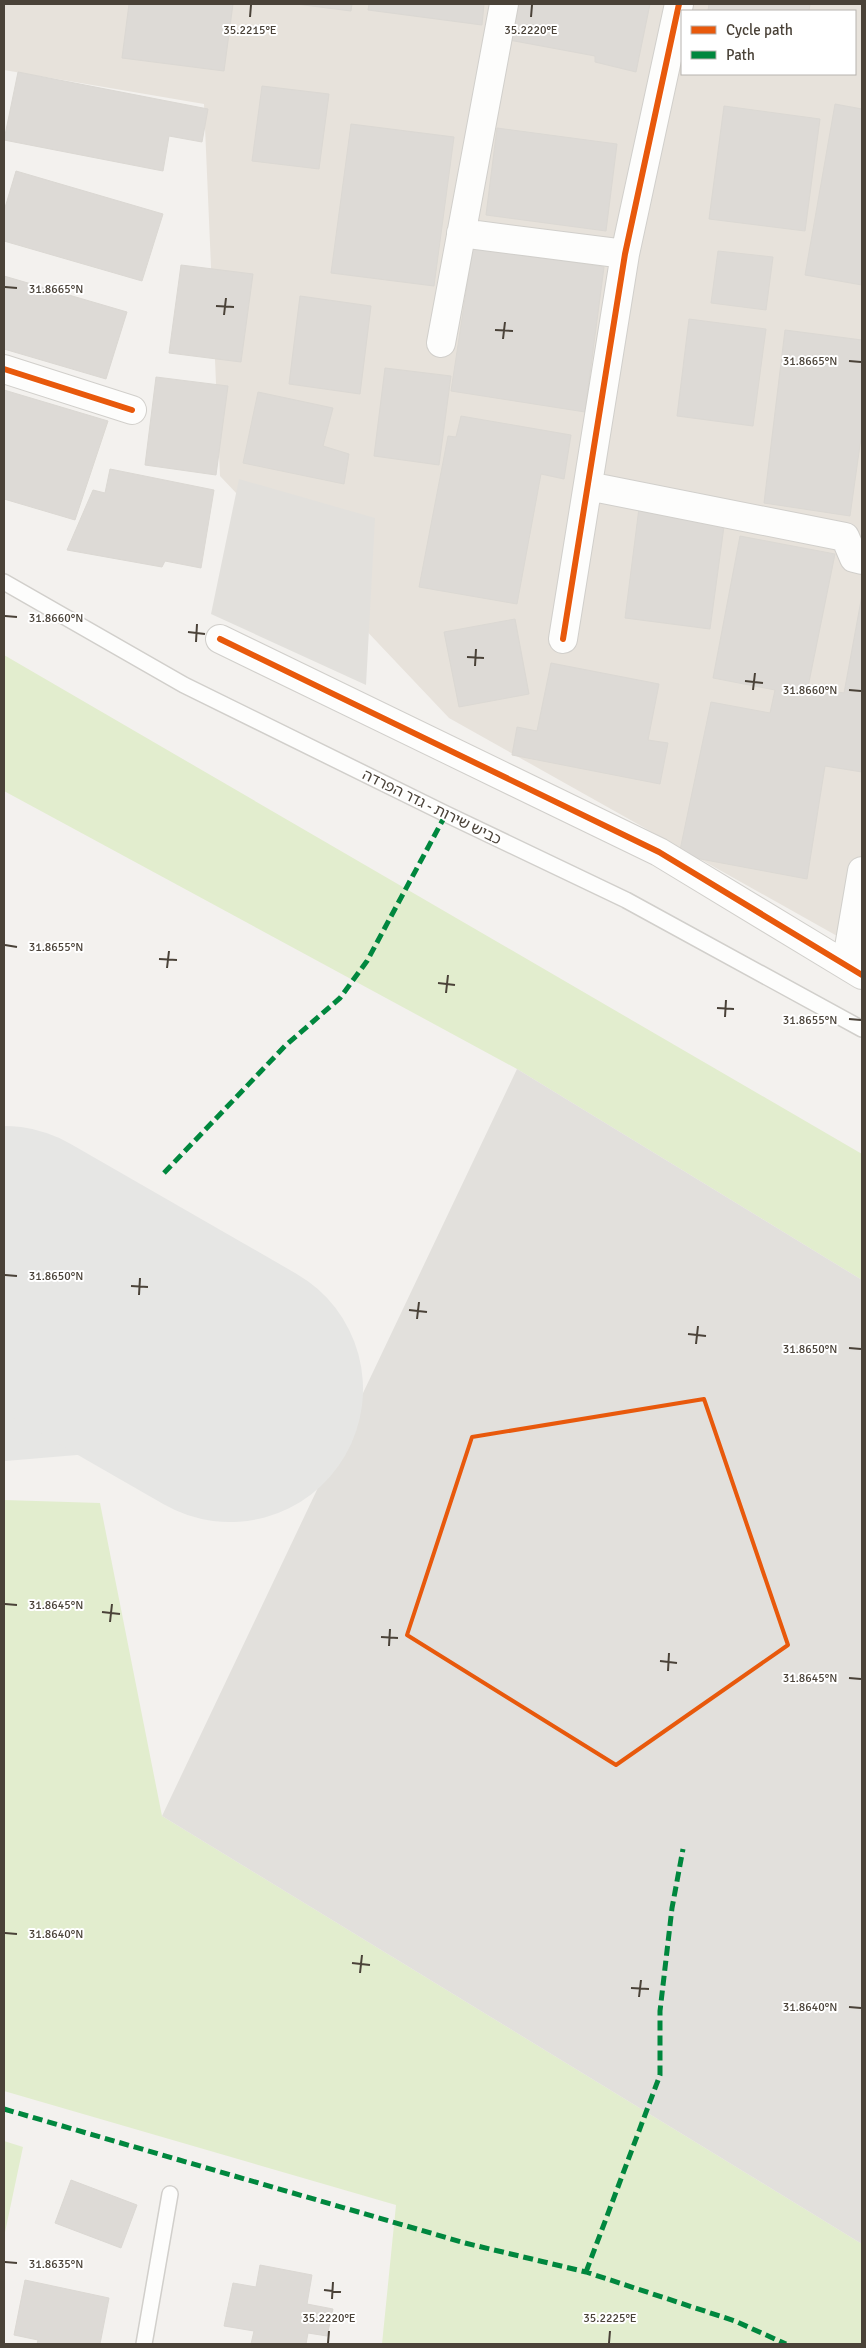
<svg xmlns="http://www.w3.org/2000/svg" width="866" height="2348" viewBox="0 0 866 2348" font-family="Signika,'Noto Sans Hebrew',sans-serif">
  <rect width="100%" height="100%" fill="#f3f1ee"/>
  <!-- residential -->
  <path fill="#e7e2db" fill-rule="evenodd" d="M4 4H862V950L449 718 220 476 204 104 4 70ZM682 11H855V74H682Z"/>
  <!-- green -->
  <path fill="#e2edce" d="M4 655 862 1154V1280L517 1069 4 791Z
    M4 1500 100 1503 162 1816 862 2244V2344H382L396 2205 4 2091Z
    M4 2141 23 2147 4 2237Z"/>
  <!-- parking -->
  <path fill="#e2e0dc" d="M239 479 375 518 366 685 211 614Z
    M517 1069 862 1280V2244L162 1816Z"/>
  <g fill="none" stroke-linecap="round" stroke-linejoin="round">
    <!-- taxiway -->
    <path stroke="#e6e6e4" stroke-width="106" d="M4 1408 230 1389"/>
    <!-- runway -->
    <path stroke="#e6e6e4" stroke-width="266" d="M4 1259 230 1389"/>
  </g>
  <!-- building -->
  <path fill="#dddad6" stroke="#dbd8d3" d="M129 4H233L224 71 122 58Z
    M296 4H352L351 11Z
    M369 4H484L482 25 368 10Z
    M516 4H650L636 72 595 62V56L509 40Z
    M709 4H810L809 11H708Z
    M18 72 208 109 202 142 169 136 163 171 4 140Z
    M262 86 329 94 319 169 252 161Z
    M835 104 862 109V285L805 275Z
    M724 106 820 119 805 231 709 219Z
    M351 124 454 137 434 286 331 273Z
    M497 128 617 144 606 231 486 215Z
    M16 171 163 214 142 281 4 241V211Z
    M473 246 604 267 585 412 451 391Z
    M718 251 773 257 766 310 711 303Z
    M181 265 253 274 241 362 169 353Z
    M4 276 127 312 106 379 4 349Z
    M300 296 371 306 360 394 289 384Z
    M689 319 766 329 753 426 677 416Z
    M785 330 862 340V431L850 516 764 503Z
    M385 368 451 376 439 465 374 456Z
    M156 377 228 386 216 475 145 465Z
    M4 390 108 421 75 520 4 499Z
    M258 392 333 408 323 446 349 454 344 484 243 463Z
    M461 416 571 435 564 479 541 474 517 604 419 587 448 436 456 437Z
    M110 469 214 490 201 568 165 561 162 567 67 550 93 490 105 493Z
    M639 508 725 519 710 629 625 618Z
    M740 536 835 554 808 687 844 693 862 595V772L825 766 807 879 679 855 711 702 770 713 775 690 713 678Z
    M515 619 529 694 459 707 444 632Z
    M551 663 659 684 648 740 668 743 660 784 512 755 517 727 537 731Z
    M71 2180 137 2205 121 2248 55 2223Z
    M260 2265 312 2275 307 2304 333 2309 327 2336 308 2333 306 2344H251L254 2331 224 2326 233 2283 256 2287Z
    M25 2280 109 2298 100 2344H37L38 2340 14 2335Z"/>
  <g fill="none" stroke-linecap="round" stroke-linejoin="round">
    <defs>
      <path id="lane" d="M4 582 184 685 446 814 626 900 862 1029
        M144 2344 170 2194"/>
      <path id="street" d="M461 233 625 254
        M441 343 504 4
        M4 369 132 410
        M588 486 845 537 854 558 862 560
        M220 639 659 852 862 975
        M563 639 625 254 679 4
        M846 965 862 871"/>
    </defs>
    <!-- lane casing -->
    <use href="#lane" stroke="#d1cfcb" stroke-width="18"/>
    <!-- street casing -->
    <use href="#street" stroke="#d1cfcb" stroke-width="30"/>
    <!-- lane -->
    <use href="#lane" stroke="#fdfdfc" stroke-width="15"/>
    <!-- street -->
    <use href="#street" stroke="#fdfdfc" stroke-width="28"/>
    <!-- quiet -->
    <path stroke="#00873e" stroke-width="5" stroke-dasharray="10 5" stroke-linecap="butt" d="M164 1173 285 1046 340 998 367 961 446 814
      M4 2109 465 2243 586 2272 735 2321 786 2344
      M586 2272 660 2075V2011L672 1908 683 1849"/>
    <defs>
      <path id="cycleway" d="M4 369 132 410
        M220 639 659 852 862 975
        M563 639 625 254 679 4"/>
    </defs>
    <!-- cycleway casing -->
    <use href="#cycleway" stroke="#fff" stroke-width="9"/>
    <!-- cycleway -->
    <use href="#cycleway" stroke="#e8590c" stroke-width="6"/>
  </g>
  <!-- marked area -->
  <path fill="none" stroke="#e8590c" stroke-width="4" stroke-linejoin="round" d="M704 1399 788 1645 616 1765 407 1635 472 1437Z"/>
  <!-- ticks -->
  <path fill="none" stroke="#4a4238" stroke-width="2" d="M250 17 251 5M531 17 532 5M5 287 17 288M216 306 234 307M224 315 226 298M495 330 513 331M503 339 505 322M849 361 861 362M5 616 17 617M188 632 205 634M196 642 197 624M467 657 484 658M475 666 476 649M745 681 763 683M753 690 755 673M849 690 861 691M5 945 17 947M159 959 177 960M167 968 169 951M438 983 455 985M446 993 448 975M717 1008 734 1009M725 1017 726 1000M849 1019 861 1020M5 1275 17 1276M131 1286 148 1287M139 1295 140 1278M409 1310 427 1312M417 1319 419 1302M688 1334 706 1336M696 1344 698 1326M849 1348 861 1349M5 1604 17 1605M102 1612 120 1614M110 1622 112 1604M381 1637 398 1638M389 1646 390 1629M660 1661 677 1663M668 1671 669 1653M849 1678 861 1679M5 1933 17 1934M352 1963 370 1965M360 1973 362 1955M631 1988 649 1989M639 1997 641 1980M849 2007 861 2008M5 2262 17 2263M324 2290 341 2292M332 2299 333 2282M328 2343 329 2331M609 2343 610 2331"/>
  <g text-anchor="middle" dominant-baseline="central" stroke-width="4" stroke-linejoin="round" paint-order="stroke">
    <!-- street labels -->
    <g font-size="15" fill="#4a4238" stroke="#fff">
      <text transform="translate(432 807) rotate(26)">כביש שירות - גדר הפרדה</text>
    </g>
  </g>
  <g font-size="12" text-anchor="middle" fill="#4a4238" stroke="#fff" stroke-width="4" stroke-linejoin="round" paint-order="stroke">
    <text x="250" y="34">35.2215°E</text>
    <text x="531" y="34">35.2220°E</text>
    <text x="56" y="293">31.8665°N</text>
    <text x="810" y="365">31.8665°N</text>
    <text x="56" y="622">31.8660°N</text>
    <text x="810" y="694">31.8660°N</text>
    <text x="56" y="951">31.8655°N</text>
    <text x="810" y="1024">31.8655°N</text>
    <text x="56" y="1280">31.8650°N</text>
    <text x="810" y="1353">31.8650°N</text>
    <text x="56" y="1609">31.8645°N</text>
    <text x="810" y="1682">31.8645°N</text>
    <text x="56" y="1938">31.8640°N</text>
    <text x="810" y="2011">31.8640°N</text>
    <text x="56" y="2268">31.8635°N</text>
    <text x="329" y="2322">35.2220°E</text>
    <text x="610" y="2322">35.2225°E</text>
  </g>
  <!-- border -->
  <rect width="866" height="2348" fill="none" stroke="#4a4238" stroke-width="10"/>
  <!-- legend -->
  <rect x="681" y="10" width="175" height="65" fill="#ffffff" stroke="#b7b3af"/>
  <rect x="691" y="26" width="25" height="8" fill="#e8590c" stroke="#b7b3af"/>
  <text x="726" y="35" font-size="15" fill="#4a4238">Cycle path</text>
  <rect x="691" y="51" width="25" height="8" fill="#00873e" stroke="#b7b3af"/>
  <text x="726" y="60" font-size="15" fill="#4a4238">Path</text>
</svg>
